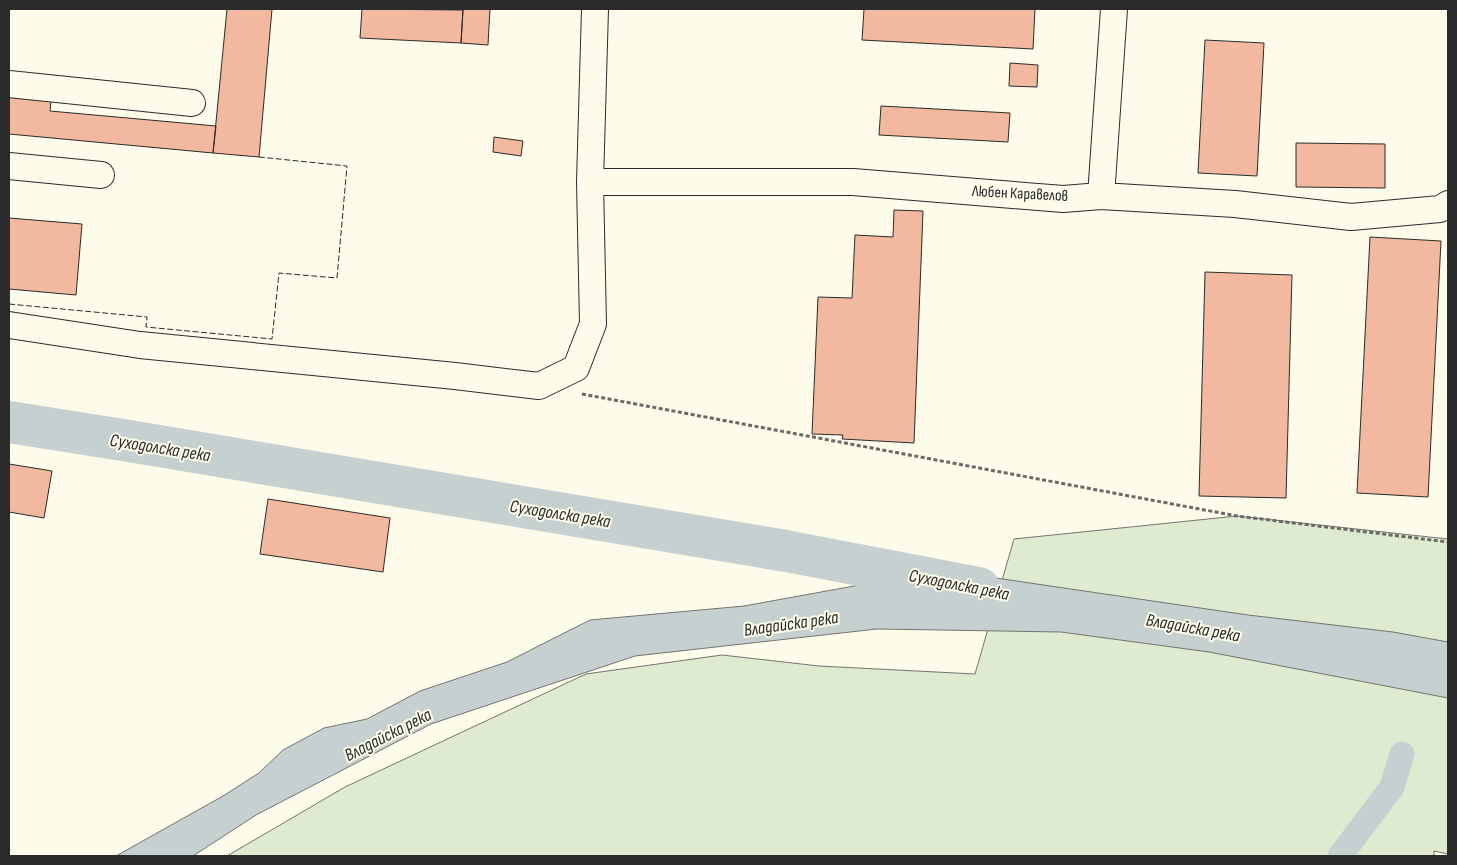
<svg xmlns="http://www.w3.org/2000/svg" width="1457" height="865" viewBox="0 0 1457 865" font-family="'Sofia Sans Condensed',sans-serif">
  <rect width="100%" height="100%" fill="#fdfbea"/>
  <!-- green -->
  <path fill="#deebd1" stroke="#74746e" d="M1237 516 1448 539V854L1434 851V856H227L345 787 586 674 722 655 819 666 975 674 1014 539Z"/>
  <!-- water -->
  <path fill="#c7d0d0" stroke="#74746e" d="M982 576 1248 615 1393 632 1448 642V698L1209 652 1061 632 877 629 635 656 431 724 256 815 193 856H116L223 796 259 773 283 750 324 728 367 719 420 691 507 662 590 620 744 606 876 582 922 577Z"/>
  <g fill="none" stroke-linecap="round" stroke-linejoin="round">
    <!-- canal -->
    <path stroke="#c7d0d0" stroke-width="25" d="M1340 856 1392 787 1402 754"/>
    <!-- river -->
    <path stroke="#c7d0d0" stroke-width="42" d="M9 422 129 441 786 551 979 588"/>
  </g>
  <!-- building -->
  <path fill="#f2b8a0" stroke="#2b2b2b" d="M227 9H272L259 157 213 153Z
    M362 9 463 10 461 43 360 38Z
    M463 9H490L488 45 461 43Z
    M864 9H1035L1033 49 862 40Z
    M1205 40 1264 43 1257 176 1198 173Z
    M1010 63 1038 65 1037 87 1009 86Z
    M9 97 51 101 50 111 216 126 213 153 9 134Z
    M881 106 1010 113 1008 142 879 135Z
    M494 137 523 141 521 156 493 152Z
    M1296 143 1385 144V188L1296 187Z
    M894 210 923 211 914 443 842 439 843 435 812 434 818 297 852 298 855 235 893 237Z
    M9 218 82 224 76 295 9 289Z
    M1370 237 1441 241 1428 497 1357 493Z
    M1205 272 1292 275 1286 498 1199 496Z
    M9 464 52 471 44 518 9 512Z
    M268 499 390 518 383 572 260 554Z"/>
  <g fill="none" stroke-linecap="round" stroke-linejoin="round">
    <defs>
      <path id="minor" d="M9 84 192 103
        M9 166 101 175
        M590 182H853L1063 199 1101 196 1235 204 1351 217 1440 209 1448 204
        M1101 196 1114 9
        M9 325 140 345 455 376 539 386 576 368 593 324 590 182 595 9"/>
    </defs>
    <!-- minor casing -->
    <use href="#minor" stroke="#2b2b2b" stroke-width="28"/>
    <!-- path -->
    <path stroke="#6a6964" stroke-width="3" stroke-dasharray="4 2.5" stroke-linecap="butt" d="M582 394 1237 516 1448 542"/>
    <!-- minor -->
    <use href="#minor" stroke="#fdfbea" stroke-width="26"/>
    <!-- fence -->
    <path stroke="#2b2b2b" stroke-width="1" stroke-dasharray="6 2.5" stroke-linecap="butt" d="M9 304 147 317 146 327 272 339 279 273 337 278 347 166 259 157V156"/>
  </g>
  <g text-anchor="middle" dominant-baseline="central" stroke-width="4" stroke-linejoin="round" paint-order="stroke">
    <!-- street labels -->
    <g font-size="16" fill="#2b2b2b" stroke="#fdfbea">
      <text transform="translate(1020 194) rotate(3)">Любен Каравелов</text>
    </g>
    <!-- water labels -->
    <g font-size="18" font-style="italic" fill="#2b2b2b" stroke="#fdfbea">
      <text transform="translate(160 448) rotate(9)">Суходолска река</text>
      <text transform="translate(560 514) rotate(9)">Суходолска река</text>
      <text transform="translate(959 585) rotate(11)">Суходолска река</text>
      <text transform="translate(791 624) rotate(-8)">Владайска река</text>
      <text transform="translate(1193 628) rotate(10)">Владайска река</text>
      <text transform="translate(388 735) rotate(-27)">Владайска река</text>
    </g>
  </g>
  <!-- border -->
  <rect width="1457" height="865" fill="none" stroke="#2b2b2b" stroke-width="20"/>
</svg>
